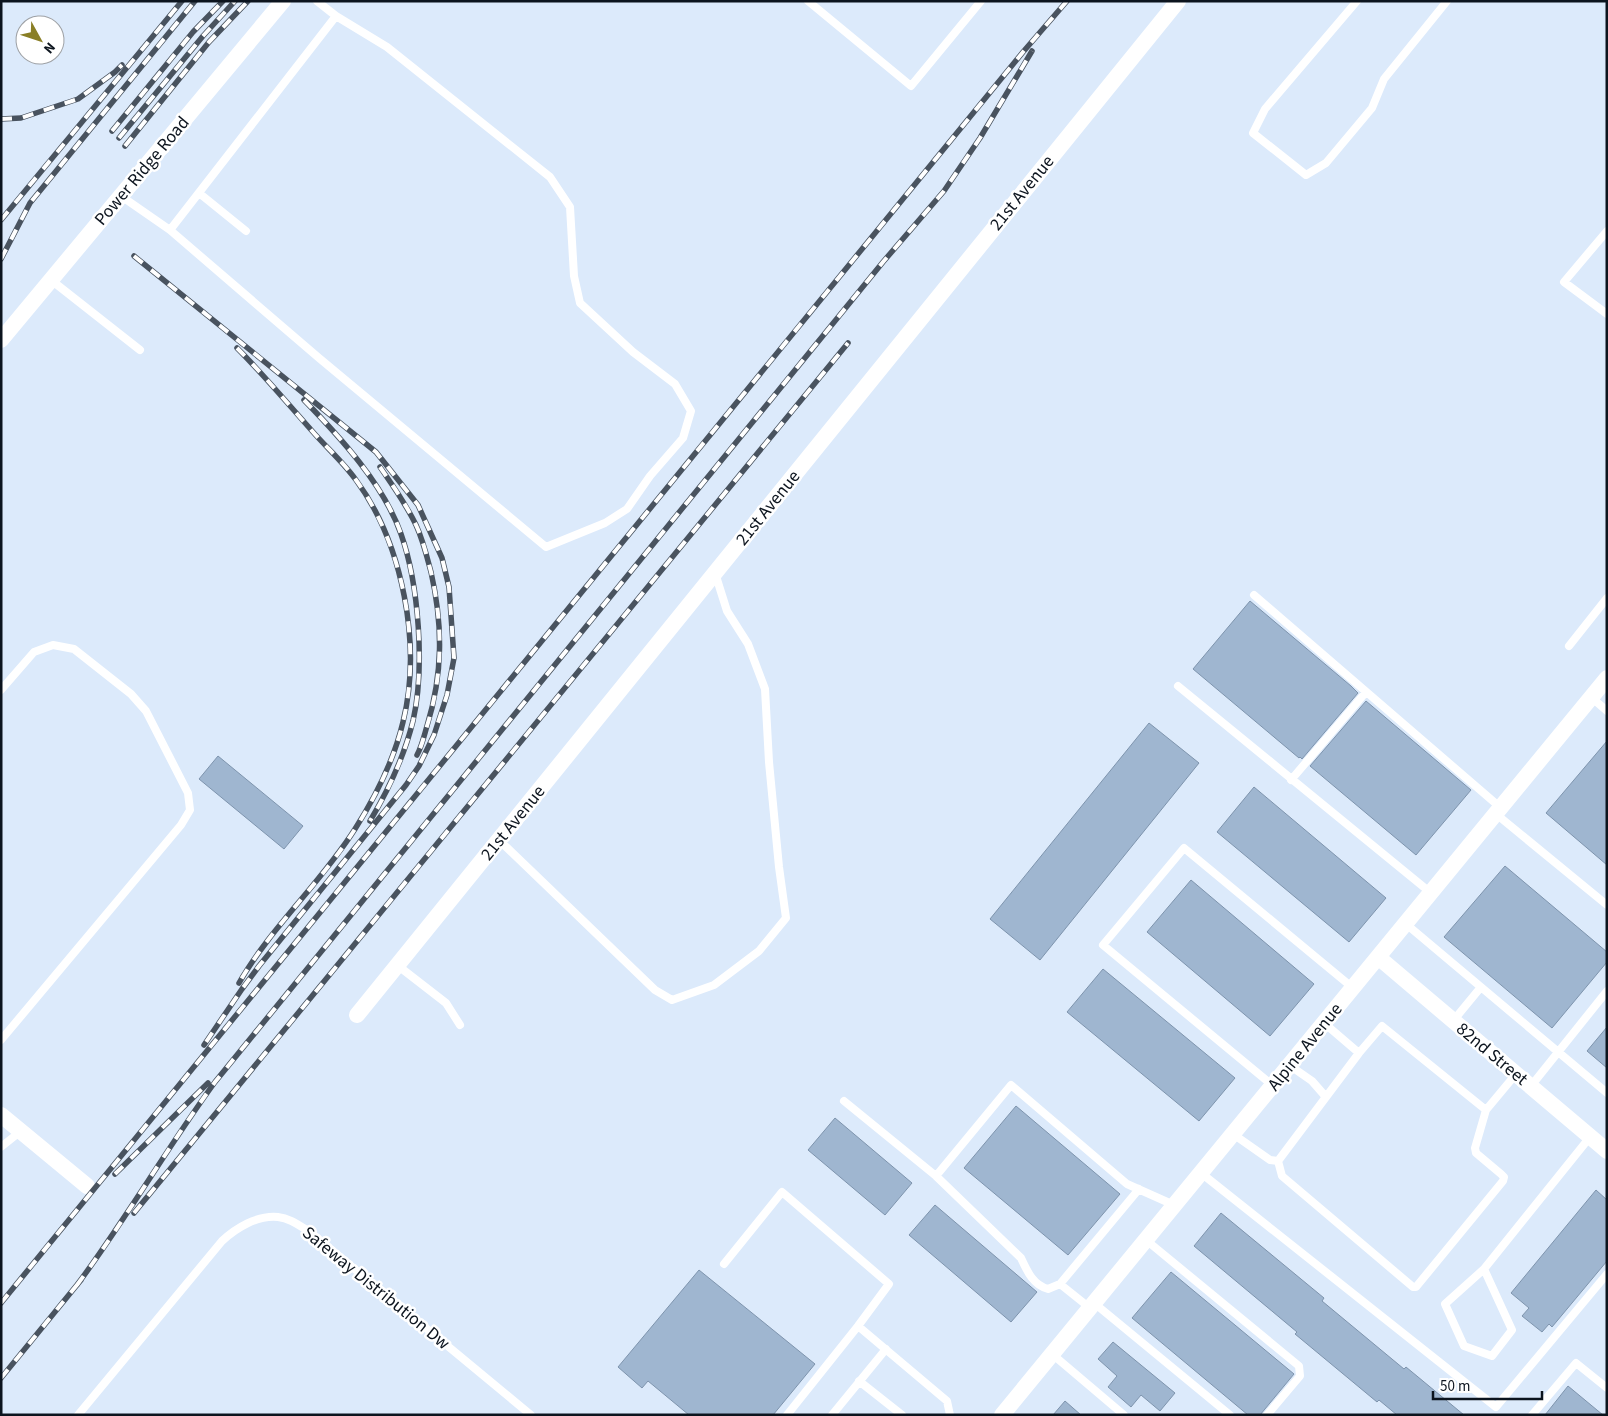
<svg xmlns="http://www.w3.org/2000/svg" width="1608" height="1416" viewBox="0 0 1608 1416" font-family="'Source Sans 3',sans-serif">
  <rect width="100%" height="100%" fill="#dceafb"/>
  <!-- building -->
  <path fill="#9fb6d0" stroke="#7e94ad" d="M1250 601 1351 686 1358 693 1302 759 1300 757 1299 758 1193 669Z
    M1366 701 1471 790 1416 855 1310 766Z
    M1149 723 1199 763 1040 960 990 919Z
    M1607 741V865L1546 813Z
    M218 756 303 826 284 849 199 779Z
    M1254 787 1386 898 1349 942 1217 832Z
    M1505 866 1607 952V962L1552 1028 1444 937Z
    M1191 880 1314 984 1270 1036 1147 932Z
    M1103 969 1235 1078 1199 1121 1067 1012Z
    M1607 1027V1068L1587 1051Z
    M1016 1106 1120 1194 1068 1255 964 1168Z
    M835 1118 912 1183 885 1215 808 1150Z
    M1596 1190 1607 1200V1261L1552 1327 1549 1324 1542 1332 1522 1316 1529 1308 1511 1293Z
    M935 1205 1037 1292 1011 1322 909 1235Z
    M1221 1213 1324 1298 1322 1301 1404 1369 1406 1367 1464 1415H1397L1379 1400 1377 1402 1295 1334 1297 1332 1194 1246Z
    M699 1270 815 1364 773 1415H689L648 1381 642 1388 618 1367Z
    M1171 1272 1294 1374 1260 1415H1248L1132 1318Z
    M1113 1342 1175 1393 1160 1411 1141 1395 1131 1407 1108 1387 1117 1376 1098 1359Z
    M1568 1386 1603 1415H1545Z
    M1065 1401 1081 1415H1053Z"/>
  <g fill="none" stroke-linecap="round" stroke-linejoin="round">
    <!-- service -->
    <path stroke="#fff" stroke-width="8" d="M808 1 911 86 981 1
      M1357 1 1265 109 1253 133 1306 175 1326 163 1372 108 1384 79 1447 1
      M199 193 246 231
      M121 196 170 230 336 16 317 1
      M170 230 319 358 546 547 605 523 627 509 650 476 683 438 691 411 675 384 633 352 580 303 574 276 570 207 550 177 387 47 336 16
      M1607 231 1564 282 1607 314
      M51 280 140 350
      M1254 595 1501 808
      M1569 646 1607 598
      M1178 686 1431 893
      M1 690 34 652 53 645 74 649 131 694 146 711 188 793 190 810 181 825 1 1040
      M1591 697 1607 711
      M1291 780 1366 692
      M1496 814 1607 905
      M499 840 655 990 672 1000 714 985 759 951 786 918 779 867 769 762 765 689 748 644 727 611 715 573
      M1406 924 1607 1093
      M397 965 446 1003 460 1025
      M1453 1021 1481 987
      M1324 1023 1359 1053 1326 1097
      M1359 1053 1382 1026 1486 1110 1516 1074
      M1272 1085 1103 945 1184 848 1353 988
      M1531 1086 1607 991
      M844 1101 936 1176 1021 1258C1027 1271 1033 1285 1048 1289L1060 1284 1090 1308
      M1233 1134 1270 1160 1278 1161 1326 1097 1312 1081 1289 1065
      M1 1147 21 1131
      M1278 1161 1282 1176 1413 1287H1416L1503 1181 1504 1177 1501 1174 1476 1153 1475 1148 1486 1110
      M1201 1173 1496 1407 1607 1274
      M936 1176 1011 1085 1127 1184 1174 1205
      M1146 1240 1299 1366 1300 1376 1267 1415
      M724 1264 782 1192 889 1284 858 1326 787 1415
      M1484 1269 1445 1304 1464 1346 1492 1356 1512 1330 1484 1269 1590 1137
      M1060 1284 1139 1189
      M1094 1303 1230 1415
      M858 1326 947 1401 950 1415
      M1052 1354 1124 1415
      M859 1381 902 1415
      M78 1415 222 1241C236 1228 257 1215 278 1217 290 1218 300 1226 310 1232L531 1415
      M832 1415 886 1349
      M1532 1415 1576 1363 1607 1388"/>
    <!-- minor -->
    <path stroke="#fff" stroke-width="16" d="M1 340 283 1
      M1378 957 1607 1151
      M357 1015 1178 1
      M1 1115 87 1186
      M1002 1415 1607 678"/>
    <defs>
      <path id="rail" d="M1 119 21 118 78 99 115 72 122 65
        M112 131 193 32 223 1
        M119 138 203 36 235 1
        M125 146 209 42 248 1
        M1 220 182 1
        M134 256 376 452 418 505 442 558 449 587 454 658 447 695 434 735 419 766 406 785 259 966 242 989 204 1045
        M1 259 30 203 195 1
        M237 348C264 375 288 404 313 432 327 448 344 463 356 480 403 544 422 645 403 722 394 760 376 796 355 829 321 883 271 927 239 983
        M304 400C340 437 384 485 401 534 419 585 425 668 413 721 404 757 389 789 370 821
        M380 467C393 486 406 504 416 525 423 540 427 557 431 572 443 625 443 674 427 726 424 736 422 746 417 755
        M115 1174 208 1083
        M134 1213 848 343
        M77 1285C126 1219 167 1148 215 1082L883 262 944 191 980 138 1032 51
        M1 1303 1023 52 1067 1
        M1 1378 81 1280"/>
    </defs>
    <!-- rail casing -->
    <use href="#rail" stroke="#49535f" stroke-width="5.5"/>
    <!-- rail -->
    <use href="#rail" stroke="#fff" stroke-width="4" stroke-dasharray="11" stroke-linecap="butt"/>
  </g>
  <g text-anchor="middle" dominant-baseline="central" stroke-width="5" stroke-linejoin="round" paint-order="stroke">
    <!-- street labels -->
    <g font-size="18" fill="#0c141e" stroke="#fff">
      <text transform="translate(142 171) rotate(-50)">Power Ridge Road</text>
      <text transform="translate(1022 193) rotate(-51)">21st Avenue</text>
      <text transform="translate(768 508) rotate(-51)">21st Avenue</text>
      <text transform="translate(513 823) rotate(-51)">21st Avenue</text>
      <text transform="translate(1305 1047) rotate(-51)">Alpine Avenue</text>
      <text transform="translate(1492 1054) rotate(40)">82nd Street</text>
      <text transform="translate(376 1288) rotate(39)">Safeway Distribution Dw</text>
    </g>
  </g>
  <!-- border -->
  <rect width="1608" height="1416" fill="none" stroke="#0c141e" stroke-width="5"/>
  <!-- north arrow -->
  <g transform="translate(40 40) rotate(130)"><circle r="24" fill="#ffffff" stroke="#9ea1a5"/>
  <path d="M0-4L9 19L0 12L-9 19Z" fill="#8a7f26"/>
  <text y="-8" font-size="14" font-weight="bold" text-anchor="middle" fill="#0c141e">N</text>
  </g>
  <!-- scale -->
  <path d="M1433 1391v8h109v-8" fill="none" stroke="#0c141e" stroke-width="2.5"/>
  <text x="1440" y="1391" font-size="15" fill="#0c141e" stroke="#ffffff" stroke-width="4" paint-order="stroke">50 m</text>
</svg>
